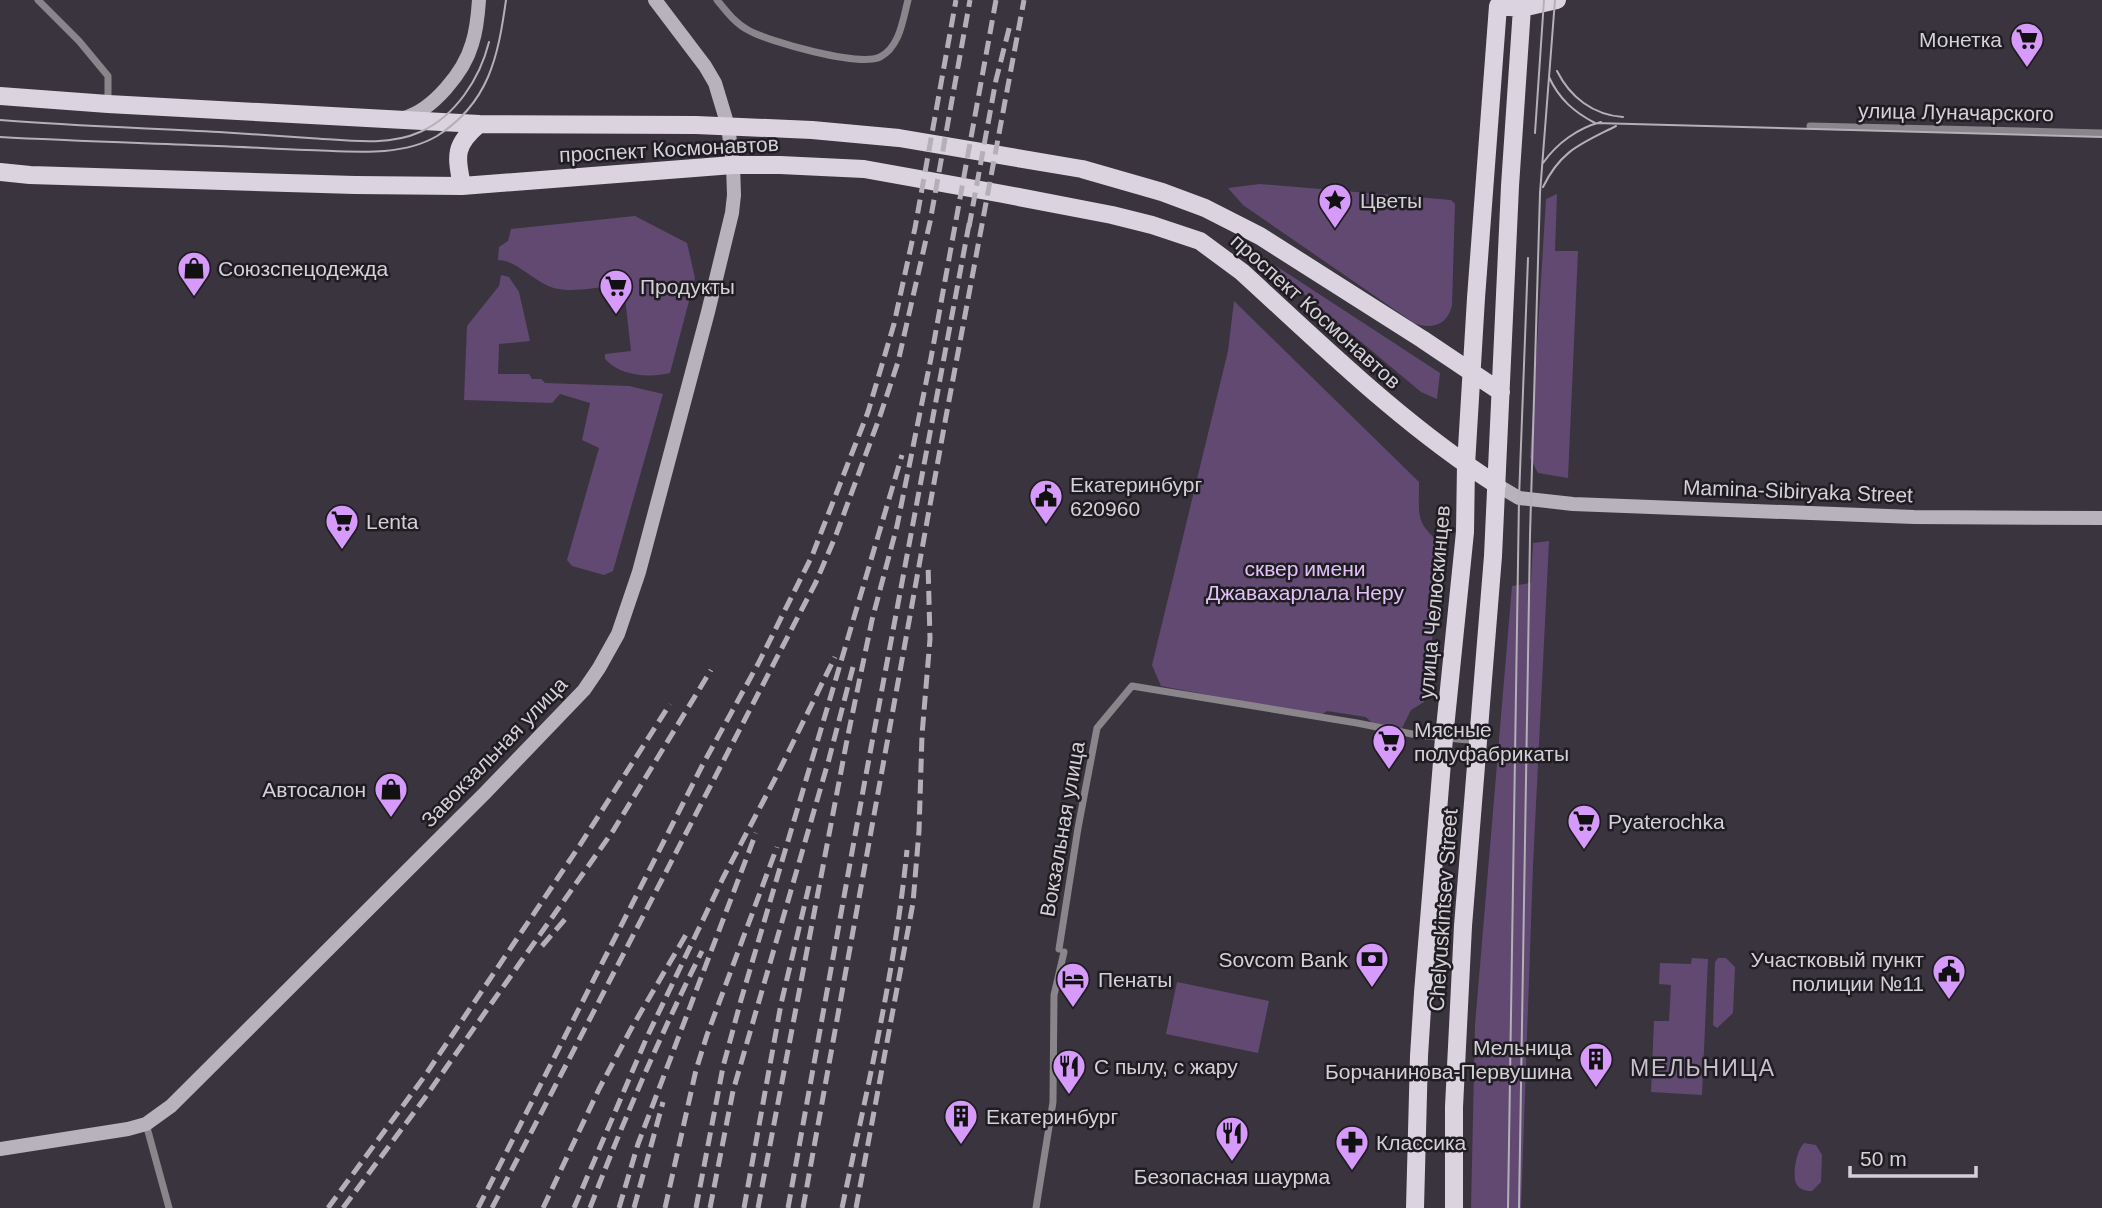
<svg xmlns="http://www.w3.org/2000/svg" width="2102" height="1208" viewBox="0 0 2102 1208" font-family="Arial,sans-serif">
  <rect width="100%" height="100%" fill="#3a343f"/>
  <!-- green -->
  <path fill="#624972" d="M1260 184 1451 200 1455 204 1452 305C1448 325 1431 330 1414 323L1243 205 1228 188Z
    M1557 194 1555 251H1578L1568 478 1538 473 1530 458 1546 199Z
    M635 216 687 243 695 278 670 373C649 378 620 376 605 359V354L631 351 625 297 616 295 615 286C598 287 575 292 559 289 537 286 518 260 498 260L499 247 508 241 511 229Z
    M1250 249 1440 373 1437 399 1421 392Z
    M501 275 509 277 519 292 530 341 499 344 498 374H529L532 379H541L545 383 629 386 663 394 613 571 604 575 572 566 567 560 599 448 582 440 590 403 560 394 552 403 464 400 467 326 499 286Z
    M1234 301 1419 482C1419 520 1415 521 1444 547L1424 702 1411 710 1402 728 1372 723 1366 717 1327 711 1320 716 1161 686 1152 665 1228 351Z
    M1549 541 1533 865 1521 1208H1471L1475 1025 1512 586 1531 583 1533 543Z
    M1692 958 1708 959 1702 1095 1651 1092 1654 1021H1669L1671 985 1659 984 1660 963 1691 964Z
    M1718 958H1726L1735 967 1733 1013 1717 1028 1713 1025 1715 962Z
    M1177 982 1269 1001 1258 1053 1166 1034Z
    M1804 1143 1816 1145 1822 1155 1821 1182 1812 1191C1806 1191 1799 1190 1796 1183 1792 1174 1797 1149 1804 1143Z"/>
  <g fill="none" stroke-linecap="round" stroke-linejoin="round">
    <!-- street -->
    <path stroke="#89858b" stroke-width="7" d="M38 0 79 41 108 76V104
      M717 0C726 11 735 23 748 30 769 42 859 67 880 57 900 47 903 19 908 0
      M1810 126 2102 133
      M1059 949 1078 828 1097 728 1132 686 1357 723 1417 735 1478 741
      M146 1124 169 1208
      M1036 1208 1053 1102 1054 995 1064 952"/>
    <!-- secondary -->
    <path stroke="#b7b2bb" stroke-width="14" d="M404 118C433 110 464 72 472 44 477 29 478 15 479 0
      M1497 485 1519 498 1573 504 1914 517 2102 518
      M0 1149 128 1129 146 1124 171 1106 485 793 584 690 599 668 618 634 639 572 708 312 732 213 734 195 733 165 728 126 715 83 705 66 655 0"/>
    <!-- primary -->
    <path stroke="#dbd4e0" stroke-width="18" d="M0 96 108 104 479 124 696 125 812 130 899 138 1082 169 1162 192 1205 208 1260 236 1422 339 1501 392
      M0 172 30 175 355 185 462 186 733 165H780L864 169 1003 194 1112 215 1152 225 1200 241 1242 272C1324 347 1403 425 1497 485
      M462 186C456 155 454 145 479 124
      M1415 1208 1419 1056 1423 993 1444 738 1465 532 1466 465 1476 298 1498 6 1522 8 1557 0
      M1454 1208V1107L1463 926 1493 556 1510 186 1522 8"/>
    <!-- tram -->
    <path stroke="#b4b0b8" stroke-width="2" d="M1557 71C1570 97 1593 115 1623 117
      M1549 77C1559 99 1574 112 1595 123L2102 137
      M0 120C73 126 146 128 219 132 249 134 279 136 309 138 345 140 387 147 420 132 456 116 480 78 489 42
      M1535 133 1544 0
      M0 137C72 141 145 143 217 146 247 147 277 149 307 150 348 151 400 158 437 136 489 103 498 57 506 0
      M1543 163C1557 143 1578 128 1601 122
      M1543 187C1561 150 1581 144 1616 126
      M1508 1208 1519 498 1528 258
      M1519 1208 1530 535 1540 193 1555 0"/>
    <!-- rail -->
    <path stroke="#b4b0b8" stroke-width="5" stroke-dasharray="14 7" stroke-linecap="butt" d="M969 227 996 80 1010 25
      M542 946 567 917
      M328 1208 424 1077 578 848 670 704
      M343 1208 424 1099 613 831 711 670
      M478 1208 702 766 758 664 812 556 868 412 894 324 915 228 956 0
      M492 1208 816 582 836 535 880 416 898 362 930 222 970 0
      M543 1208 599 1089 631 1029 687 933
      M574 1208 647 1037 723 878 778 773 835 657
      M590 1208C624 1119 660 1036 702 951
      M619 1208 638 1144 756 833
      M634 1208 663 1102
      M665 1208 696 1070 707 1035 777 847
      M696 1208 723 1067 741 1000 902 455
      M710 1208 733 1091 829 759 853 667
      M744 1208 781 1004 809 886
      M758 1208 847 740 872 620 897 526 931 358 996 0
      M788 1208 865 780 970 219
      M803 1208 945 422 1024 0
      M842 1208C867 1090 895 971 907 850
      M856 1208 913 903 919 831 922 735 930 639 928 563"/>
  </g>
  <!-- icons -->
  <defs>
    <symbol id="supermarket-pin" viewBox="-11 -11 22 30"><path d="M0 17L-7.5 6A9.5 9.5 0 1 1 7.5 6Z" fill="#d69bfa" stroke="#201d22"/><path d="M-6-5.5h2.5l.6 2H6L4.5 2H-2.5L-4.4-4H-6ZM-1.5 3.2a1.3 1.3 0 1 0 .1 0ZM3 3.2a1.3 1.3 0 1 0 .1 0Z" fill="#111"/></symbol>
    <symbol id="sight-pin" viewBox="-11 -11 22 30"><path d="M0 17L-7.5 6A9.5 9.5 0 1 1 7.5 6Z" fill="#d69bfa" stroke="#201d22"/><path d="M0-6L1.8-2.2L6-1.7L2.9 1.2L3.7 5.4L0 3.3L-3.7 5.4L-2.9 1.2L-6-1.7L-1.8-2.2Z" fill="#111"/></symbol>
    <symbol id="shop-pin" viewBox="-11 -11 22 30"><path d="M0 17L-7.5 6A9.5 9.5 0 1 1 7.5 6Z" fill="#d69bfa" stroke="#201d22"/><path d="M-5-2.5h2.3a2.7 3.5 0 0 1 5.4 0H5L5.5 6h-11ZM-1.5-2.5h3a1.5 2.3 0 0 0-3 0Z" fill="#111"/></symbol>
    <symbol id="civic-pin" viewBox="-11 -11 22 30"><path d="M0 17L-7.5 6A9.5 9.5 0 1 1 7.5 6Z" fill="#d69bfa" stroke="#201d22"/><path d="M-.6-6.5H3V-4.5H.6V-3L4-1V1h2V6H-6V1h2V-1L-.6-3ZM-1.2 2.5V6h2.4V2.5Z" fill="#111"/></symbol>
    <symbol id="bank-pin" viewBox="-11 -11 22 30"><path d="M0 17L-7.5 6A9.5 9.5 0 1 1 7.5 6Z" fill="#d69bfa" stroke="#201d22"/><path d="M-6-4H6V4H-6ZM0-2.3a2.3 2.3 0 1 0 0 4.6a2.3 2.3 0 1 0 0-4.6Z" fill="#111"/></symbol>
    <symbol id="hotel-pin" viewBox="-11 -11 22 30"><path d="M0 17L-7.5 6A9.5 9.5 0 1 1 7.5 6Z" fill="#d69bfa" stroke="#201d22"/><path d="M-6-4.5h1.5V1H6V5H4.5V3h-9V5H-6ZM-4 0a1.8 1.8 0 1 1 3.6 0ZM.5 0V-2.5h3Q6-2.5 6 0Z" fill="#111"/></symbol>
    <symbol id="building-pin" viewBox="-11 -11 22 30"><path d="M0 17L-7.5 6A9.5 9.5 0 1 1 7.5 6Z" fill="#d69bfa" stroke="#201d22"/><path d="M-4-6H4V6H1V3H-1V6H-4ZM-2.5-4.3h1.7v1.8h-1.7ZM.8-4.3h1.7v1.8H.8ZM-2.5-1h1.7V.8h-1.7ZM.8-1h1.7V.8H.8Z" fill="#111"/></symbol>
    <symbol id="restaurant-pin" viewBox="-11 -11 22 30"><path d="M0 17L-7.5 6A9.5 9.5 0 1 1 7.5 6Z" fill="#d69bfa" stroke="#201d22"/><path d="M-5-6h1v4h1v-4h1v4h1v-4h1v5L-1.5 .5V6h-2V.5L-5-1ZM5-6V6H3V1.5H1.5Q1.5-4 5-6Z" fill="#111"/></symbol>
    <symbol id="pharmacy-pin" viewBox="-11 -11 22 30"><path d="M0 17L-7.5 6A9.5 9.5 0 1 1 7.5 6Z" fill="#d69bfa" stroke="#201d22"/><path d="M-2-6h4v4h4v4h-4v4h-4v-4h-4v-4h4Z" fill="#111"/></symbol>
  </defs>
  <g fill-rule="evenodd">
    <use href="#supermarket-pin" x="2008" y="20" width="38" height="52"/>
    <use href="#sight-pin" x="1316" y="181" width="38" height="52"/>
    <use href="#shop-pin" x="175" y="249" width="38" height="52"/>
    <use href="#supermarket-pin" x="597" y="267" width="38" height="52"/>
    <use href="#civic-pin" x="1027" y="477" width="38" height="52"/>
    <use href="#supermarket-pin" x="323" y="502" width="38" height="52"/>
    <use href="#supermarket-pin" x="1370" y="722" width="38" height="52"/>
    <use href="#shop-pin" x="372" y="770" width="38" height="52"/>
    <use href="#supermarket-pin" x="1565" y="802" width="38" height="52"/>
    <use href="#bank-pin" x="1353" y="940" width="38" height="52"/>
    <use href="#civic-pin" x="1930" y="952" width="38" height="52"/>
    <use href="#hotel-pin" x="1054" y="960" width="38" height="52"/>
    <use href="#building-pin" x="1577" y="1040" width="38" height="52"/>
    <use href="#restaurant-pin" x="1050" y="1047" width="38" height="52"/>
    <use href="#building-pin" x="942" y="1097" width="38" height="52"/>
    <use href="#restaurant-pin" x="1213" y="1114" width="38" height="52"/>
    <use href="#pharmacy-pin" x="1333" y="1123" width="38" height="52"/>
  </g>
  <g text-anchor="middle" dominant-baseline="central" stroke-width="5" stroke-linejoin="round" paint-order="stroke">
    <!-- poi labels -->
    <g font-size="21" fill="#d4d0d7" stroke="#201d22" text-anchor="start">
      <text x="2002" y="39" text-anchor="end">Монетка</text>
      <text x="1360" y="200">Цветы</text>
      <text x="218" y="268">Союзспецодежда</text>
      <text x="640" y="286">Продукты</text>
      <text x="1070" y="484">Екатеринбург<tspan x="1070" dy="24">620960</tspan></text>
      <text x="366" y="521">Lenta</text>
      <text x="1414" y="729">Мясные<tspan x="1414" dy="24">полуфабрикаты</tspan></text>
      <text x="366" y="789" text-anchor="end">Автосалон</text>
      <text x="1608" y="821">Pyaterochka</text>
      <text x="1348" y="959" text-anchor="end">Sovcom Bank</text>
      <text x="1924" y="959" text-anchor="end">Участковый пункт<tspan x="1924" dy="24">полиции №11</tspan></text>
      <text x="1098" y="979">Пенаты</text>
      <text x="1572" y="1047" text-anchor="end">Мельница<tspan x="1572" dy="24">Борчанинова-Первушина</tspan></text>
      <text x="1094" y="1066">С пылу, с жару</text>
      <text x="986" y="1116">Екатеринбург</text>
      <text x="1376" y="1142">Классика</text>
      <text x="1232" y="1176" text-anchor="middle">Безопасная шаурма</text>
    </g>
    <!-- street labels -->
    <g font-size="21" fill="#d4d0d7" stroke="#201d22">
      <text transform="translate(1956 112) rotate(1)">улица Луначарского</text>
      <text transform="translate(669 149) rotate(-3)">проспект Космонавтов</text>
      <text transform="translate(1316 311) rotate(42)">проспект Космонавтов</text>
      <text transform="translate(1798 491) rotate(2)">Mamina-Sibiryaka Street</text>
      <text transform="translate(1434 602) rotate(-85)">улица Челюскинцев</text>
      <text transform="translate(494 752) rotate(-46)">Завокзальная улица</text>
      <text transform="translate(1062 829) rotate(-80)">Вокзальная улица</text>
      <text transform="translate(1443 910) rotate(-86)">Chelyuskintsev Street</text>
    </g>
    <!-- park labels -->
    <g font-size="21" fill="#e2c0f8" stroke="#201d22">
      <text x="1305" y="568">сквер имени<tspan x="1305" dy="24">Джавахарлала Неру</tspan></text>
    </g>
    <!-- neighbourhood labels -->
    <g font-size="23" letter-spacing="2" fill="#c7bfcd" stroke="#201d22">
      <text x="1703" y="1068">МЕЛЬНИЦА</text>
    </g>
  </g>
  <!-- scale -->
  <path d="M1850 1166v10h126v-10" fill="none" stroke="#d4d0d7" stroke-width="3.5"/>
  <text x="1860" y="1166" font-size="21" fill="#d4d0d7" stroke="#201d22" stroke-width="5" paint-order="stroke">50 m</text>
</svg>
